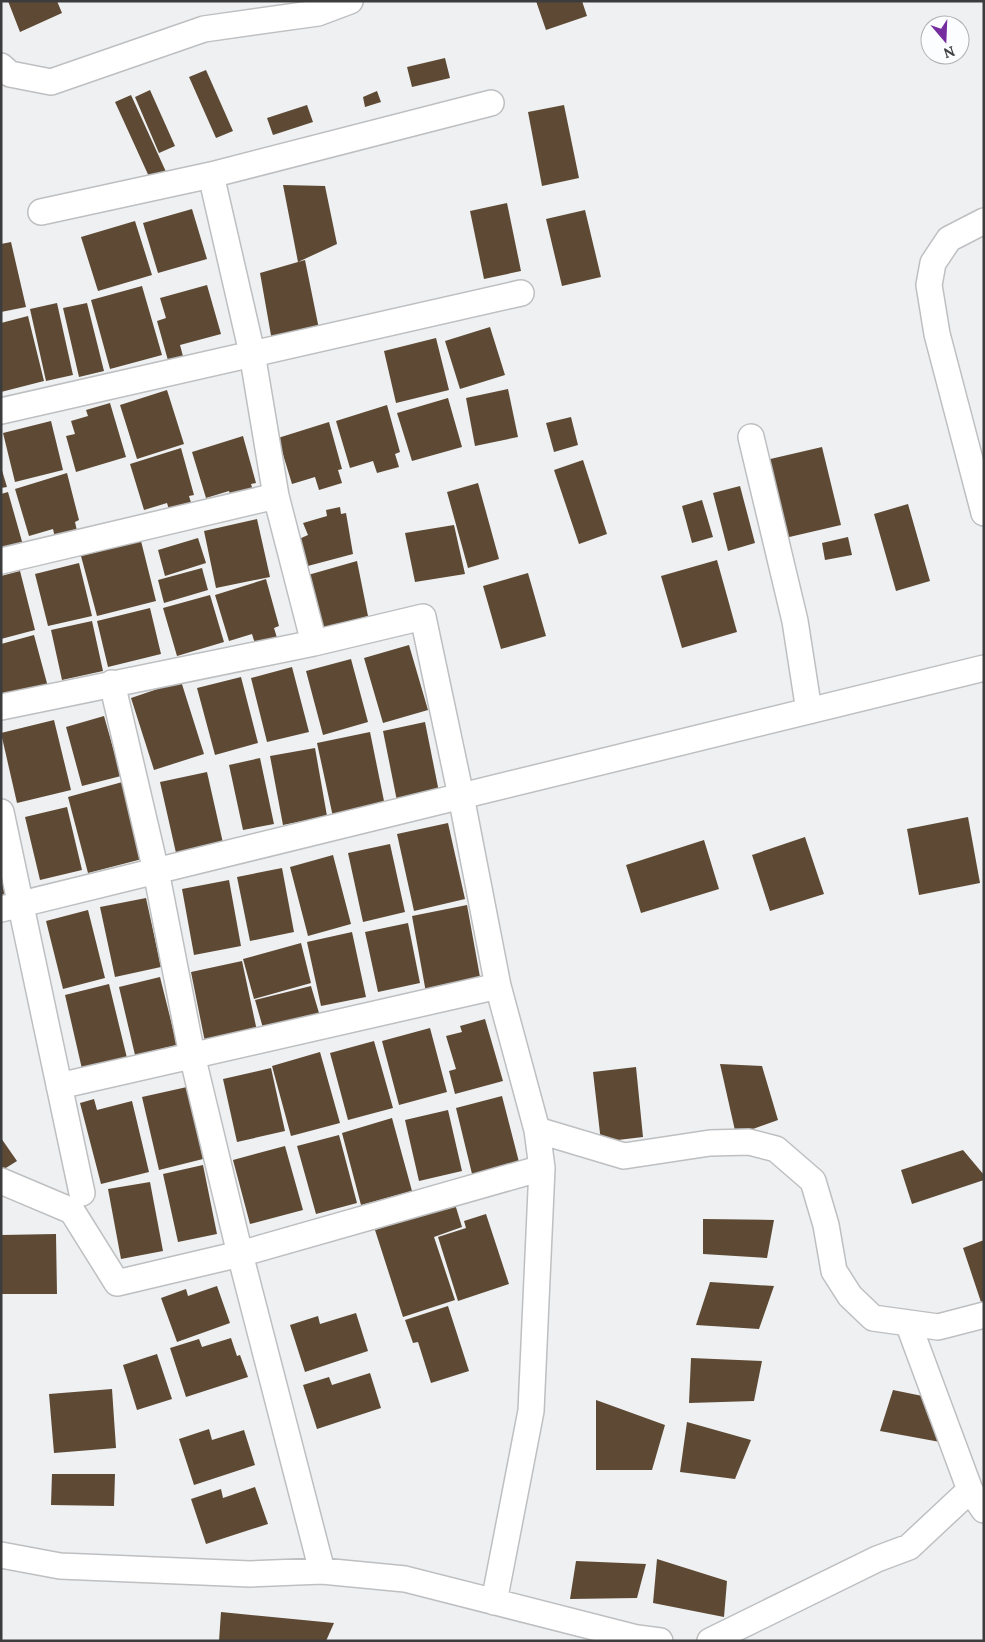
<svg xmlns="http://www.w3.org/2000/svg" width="985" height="1642" viewBox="0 0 985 1642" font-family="Lora,serif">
  <rect width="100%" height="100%" fill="#eef0f2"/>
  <!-- building -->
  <path fill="#5e4a34" d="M8 1H57L62 13 20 32Z
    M536 1H582L587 16 546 30Z
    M445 58 450 78 412 87 407 67Z
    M206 70 233 131 216 138 189 77Z
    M150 90 175 146 159 153 135 97Z
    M377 91 381 102 365 107 363 97Z
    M131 95 167 174 151 181 115 102Z
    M307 105 313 122 273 135 267 118Z
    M564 105 579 178 542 186 528 112Z
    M283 185 325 186 337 244 298 262 305 260 319 329 272 341 260 273 298 262Z
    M507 203 521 271 484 279 470 211Z
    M192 209 207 259 158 273 143 223Z
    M585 210 601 277 562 286 546 219Z
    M135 221 152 275 98 291 81 237Z
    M11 242 26 307 1 312V244Z
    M207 285 221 334 180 345 184 360 169 364 157 321 166 318 160 298Z
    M142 286 162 355 110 369 91 300Z
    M57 303 73 375 46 381 30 309Z
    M87 303 104 371 79 377 63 308Z
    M28 316 44 381 1 392V323Z
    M490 327 505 375 460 389 445 341Z
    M436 338 449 390 396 403 384 351Z
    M508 389 518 437 475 446 466 398Z
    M167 390 184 444 137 459 120 405Z
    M448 398 462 447 412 461 397 413Z
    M110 403 126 457 76 472 66 436 75 434 71 421 88 416 86 410Z
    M387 405 400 452 395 454 399 467 377 473 373 461 350 468 336 421Z
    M571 417 578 445 554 452 546 423Z
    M51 421 63 470 15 482 3 433Z
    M329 422 342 469 338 470 342 483 319 490 315 477 292 484 278 438Z
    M243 436 256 483 251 484 255 497 233 504 229 491 206 498 192 452Z
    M822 447 841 525 785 538 766 460Z
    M181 448 194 495 189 496 193 509 171 516 167 503 144 510 130 464Z
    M583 460 607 534 579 544 554 470Z
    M1 467 7 487 1 488Z
    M67 473 79 520 75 522 77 531 56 542 53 529 29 536 15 489Z
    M478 483 499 559 468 568 447 492Z
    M740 486 755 543 728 551 713 493Z
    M8 492 23 545 1 551V494Z
    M702 500 713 537 692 543 682 506Z
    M908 504 930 581 896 591 874 514Z
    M340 507 341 514 346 513 353 554 304 567 299 539 308 535 303 523 327 516 326 510Z
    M257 519 270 577 216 588 204 531Z
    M454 525 465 574 415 582 405 533Z
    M848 537 852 555 825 560 822 543Z
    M198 538 206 563 165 576 158 550Z
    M141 541 156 601 97 616 81 556Z
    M717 560 737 632 682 648 661 576Z
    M357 561 368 616 312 633 301 577Z
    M79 563 92 616 48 626 35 574Z
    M202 568 208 590 164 603 158 580Z
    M20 571 35 630 1 639V576Z
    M528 573 546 636 501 649 483 586Z
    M266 579 279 626 274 628 278 641 256 647 252 634 229 641 215 595Z
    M210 595 224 642 177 656 163 608Z
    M150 608 161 654 108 667 97 621Z
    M92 621 103 671 62 680 51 630Z
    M34 635 48 687 1 699V644Z
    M409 645 428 710 383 723 364 658Z
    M351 659 368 722 323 735 306 671Z
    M292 667 309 732 267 742 251 678Z
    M241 677 258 743 215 755 197 688Z
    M181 681 204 754 154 770 131 698Z
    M104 716 121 776 82 786 66 727Z
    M54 720 71 790 17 803 1 733Z
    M425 722 439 792 397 801 383 731Z
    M370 732 385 806 333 817 317 743Z
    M315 748 327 816 283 825 270 756Z
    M260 758 274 824 243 830 229 765Z
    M207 772 223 843 176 853 160 782Z
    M126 781 146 858 88 873 68 797Z
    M67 807 82 870 40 880 25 817Z
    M968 817 980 883 919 895 907 829Z
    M448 823 465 899 414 911 397 834Z
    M805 837 824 894 770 911 752 855Z
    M704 840 719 889 641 913 626 865Z
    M390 844 405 912 363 922 348 853Z
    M333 855 351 924 308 936 290 867Z
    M282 868 294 932 250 941 237 877Z
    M1 873 8 901 1 903Z
    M229 880 241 946 194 955 182 889Z
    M146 898 161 967 115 977 100 907Z
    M467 905 482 988 427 998 412 916Z
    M88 910 105 978 63 989 46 921Z
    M408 923 420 983 378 992 365 932Z
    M352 932 366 997 321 1006 307 942Z
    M301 943 311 983 254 999 243 959Z
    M242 961 257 1031 205 1042 191 972Z
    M160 977 177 1045 135 1055 119 987Z
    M109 984 127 1058 82 1069 65 995Z
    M311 986 319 1013 280 1024 265 1035 255 1000Z
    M485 1019 503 1081 455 1094 449 1071 456 1069 446 1036 462 1032 460 1026Z
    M430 1028 447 1092 399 1105 382 1041Z
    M374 1041 393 1108 348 1120 330 1053Z
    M320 1052 340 1123 291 1136 272 1066Z
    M720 1064 762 1066 778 1120 736 1135Z
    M636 1067 643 1137 601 1142 593 1072Z
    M271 1068 285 1131 237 1142 223 1079Z
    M187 1087 203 1159 159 1170 142 1097Z
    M502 1096 520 1166 473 1178 456 1108Z
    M94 1099 97 1110 132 1101 149 1172 101 1184 80 1103Z
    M448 1110 462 1171 419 1181 405 1120Z
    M392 1118 412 1191 361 1205 342 1133Z
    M339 1135 357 1203 316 1214 297 1146Z
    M1 1138 17 1161 1 1171Z
    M285 1146 303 1210 250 1224 233 1160Z
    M963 1150 984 1175V1180L912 1204 901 1170Z
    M203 1165 217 1234 178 1242 163 1174Z
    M150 1182 163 1251 121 1259 108 1189Z
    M455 1204 462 1227 434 1237 455 1300 403 1317 375 1230Z
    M486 1214 509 1284 458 1301 438 1237 466 1228 464 1221Z
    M703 1219 774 1220 767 1258 703 1254Z
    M56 1234 57 1294H1V1235Z
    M984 1240V1308H983L963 1248Z
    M710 1282 774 1286 759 1329 696 1325Z
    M217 1286 230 1323 177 1342 161 1298 186 1289 188 1296Z
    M448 1306 469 1371 431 1383 418 1342 413 1343 405 1320Z
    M356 1313 368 1351 305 1372 290 1325 318 1316 320 1324Z
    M231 1338 237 1356 240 1355 248 1377 186 1397 170 1348 199 1339 202 1347Z
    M157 1354 172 1399 137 1410 123 1365Z
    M691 1358 762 1361 754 1401 689 1403Z
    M370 1373 381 1408 317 1429 303 1385 329 1377 332 1385Z
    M112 1389 116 1448 54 1453 49 1394Z
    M893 1390 947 1401 951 1444 880 1431Z
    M596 1400 665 1425 652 1470H596Z
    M687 1422 751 1440 735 1479 680 1472Z
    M209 1429 212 1440 244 1430 255 1465 194 1485 179 1439Z
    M52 1474H115L114 1506 51 1505Z
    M255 1487 268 1524 206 1544 191 1499 221 1489 223 1498Z
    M657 1559 727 1581 724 1617 653 1603Z
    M576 1561 646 1564 637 1598 570 1599Z
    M221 1612 334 1623 326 1641H219Z"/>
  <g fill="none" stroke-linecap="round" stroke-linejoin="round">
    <defs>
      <path id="minor" d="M1 66 10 74 51 82 204 29 318 13 350 1
        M211 175 252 353 276 496 314 643
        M41 212 211 175 491 103
        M984 221 949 239 933 263 929 285 937 334 984 513
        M1 411 521 293
        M751 437 795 621 809 711
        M1 561 276 496
        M112 683 156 871 192 1055 240 1254 322 1571
        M1 707 314 643 423 617 461 796 498 986 537 1130 542 1168 531 1411 494 1602
        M1 812 82 1193
        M1 909 984 668
        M59 1086 498 986
        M537 1130 624 1156 710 1143 749 1142 776 1149 813 1181 826 1225 834 1271 850 1296 873 1318 938 1327 984 1315
        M1 1181 72 1211 117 1283 240 1254 542 1168
        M908 1323 970 1490 984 1510
        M1 1555 60 1566 250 1574 322 1571 405 1579 637 1638 660 1641
        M710 1641 877 1559 909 1547 970 1490"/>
    </defs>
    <!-- minor casing -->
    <use href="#minor" stroke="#bebfc1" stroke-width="28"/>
    <!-- minor -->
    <use href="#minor" stroke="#fff" stroke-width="25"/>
  </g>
  <!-- border -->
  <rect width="985" height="1642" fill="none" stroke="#3c3c3d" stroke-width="5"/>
  <!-- north arrow -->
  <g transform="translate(945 40) rotate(161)"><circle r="24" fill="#fcfdff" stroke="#afb0b1"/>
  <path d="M0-4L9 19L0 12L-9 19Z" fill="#752da0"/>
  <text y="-8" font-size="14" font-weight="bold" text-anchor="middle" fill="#3c3c3d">N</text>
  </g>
</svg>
